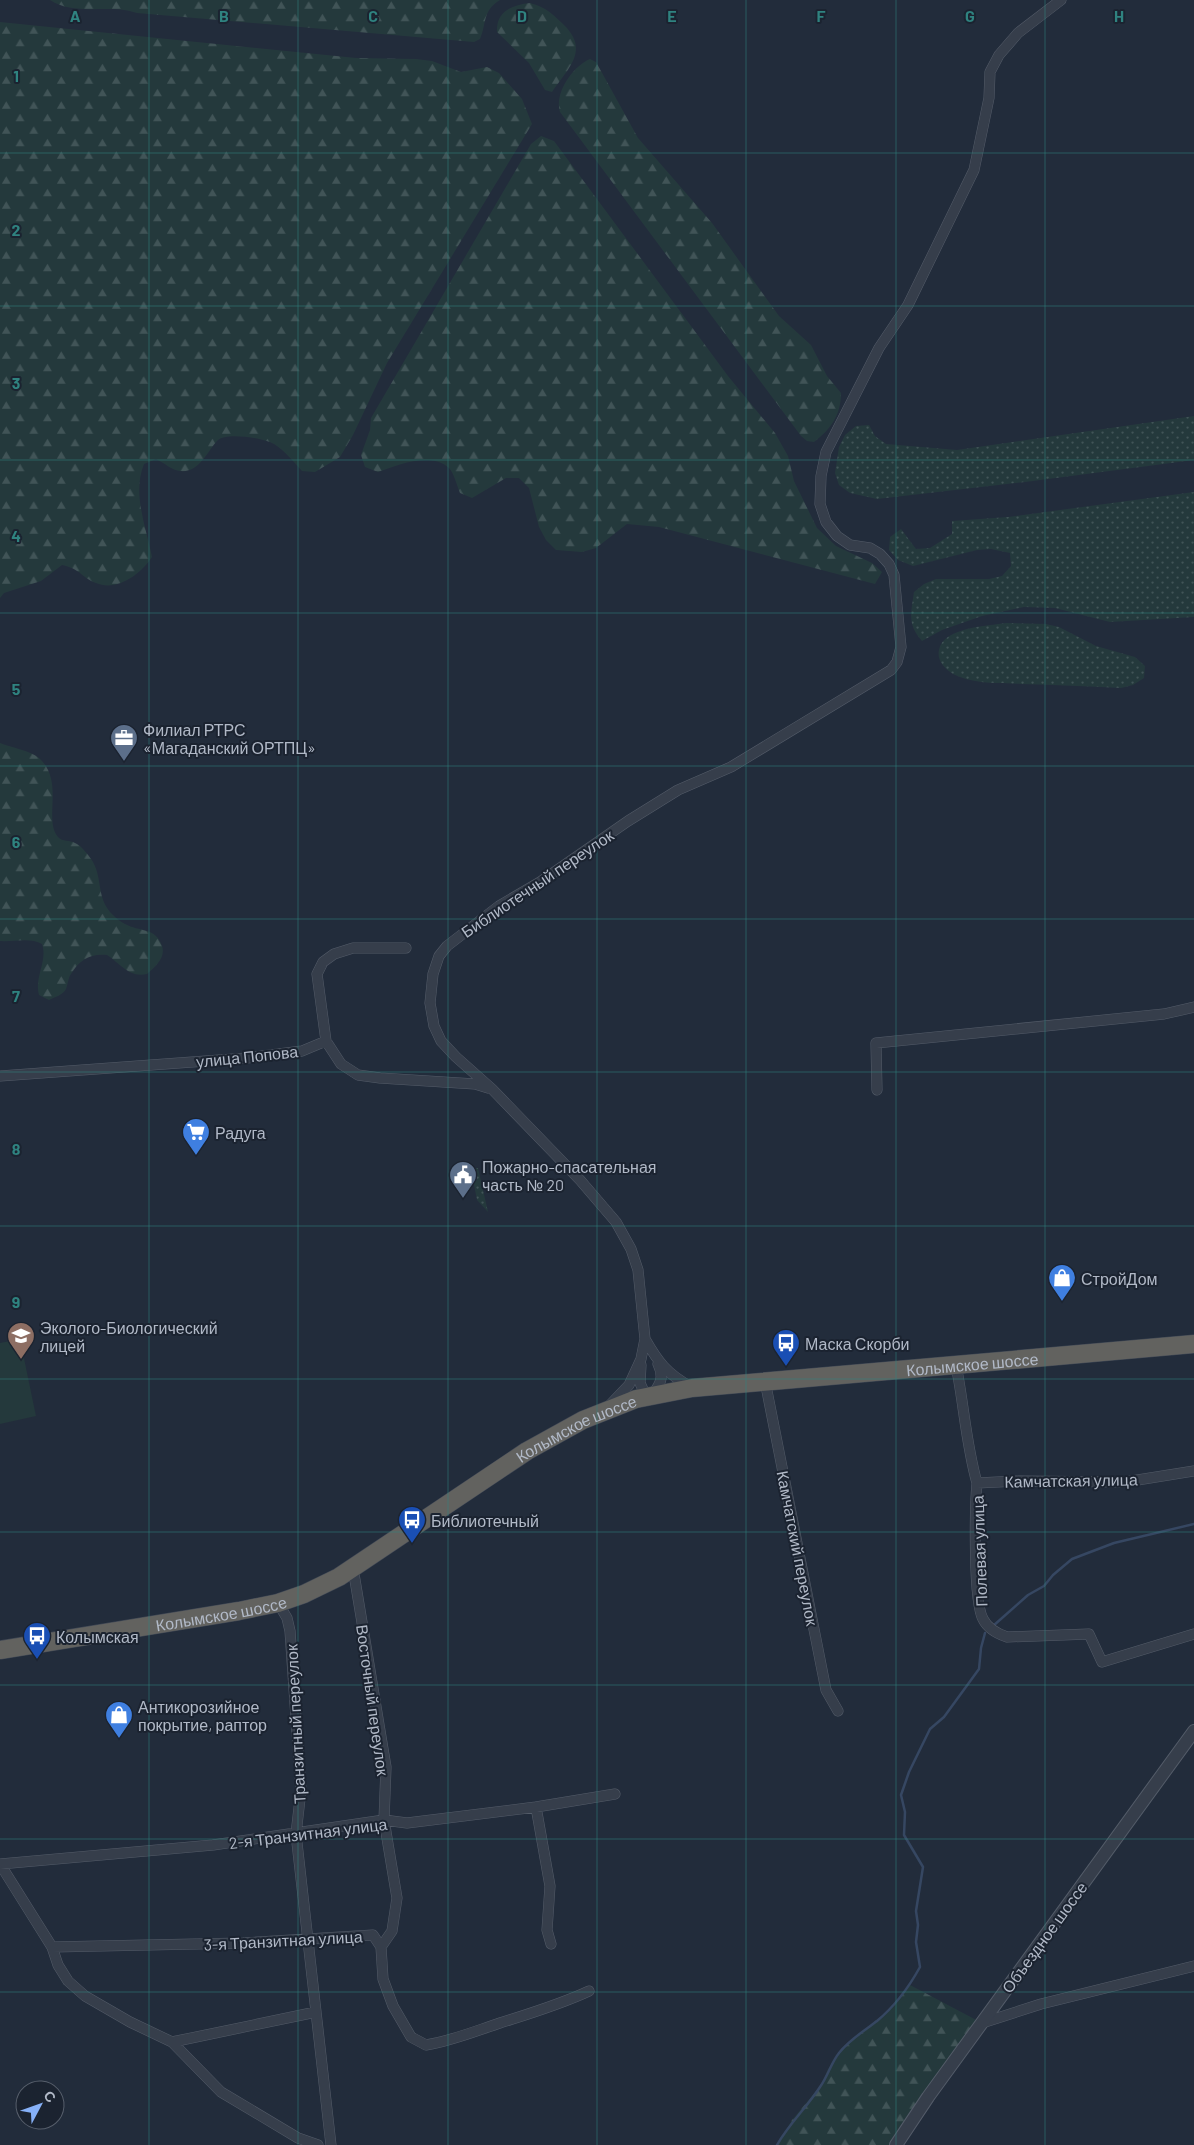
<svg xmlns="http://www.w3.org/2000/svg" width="1194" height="2145" viewBox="0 0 1194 2145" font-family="Barlow,sans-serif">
  <defs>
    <pattern id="grass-dots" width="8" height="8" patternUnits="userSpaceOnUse" patternTransform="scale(1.25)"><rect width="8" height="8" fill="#24393c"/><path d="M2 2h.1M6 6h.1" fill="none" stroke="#415457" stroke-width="1.8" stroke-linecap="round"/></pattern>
    <pattern id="forest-firs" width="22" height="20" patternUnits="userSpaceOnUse" patternTransform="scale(1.25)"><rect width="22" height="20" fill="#24393c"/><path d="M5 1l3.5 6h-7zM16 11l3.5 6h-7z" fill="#415457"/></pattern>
  </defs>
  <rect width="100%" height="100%" fill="#222c3b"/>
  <!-- grass -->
  <path fill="url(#grass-dots)" d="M1194 416V460L1025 482 877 499 850 493 839 485 835 473 839 447 845 435 856 426 869 425 875 436 886 444 957 450Z
    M1194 492V617L1110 622 1055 608 1024 607 982 616 942 630 922 641C907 624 911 614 914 592L924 584 936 579H989L1002 576 1011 566 1010 553 991 549 977 550 913 566 898 560 889 550 890 537 901 529 916 549 930 548 952 534V521L1008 517Z
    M1006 623 1046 624 1059 627 1096 646 1135 657 1145 666 1144 678 1133 685 1121 688C1087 686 1054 685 1021 684 1002 683 979 684 960 677 950 674 936 663 939 650 943 627 988 626 1006 623Z
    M470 1164 475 1168H478L488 1212 477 1200Z"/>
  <!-- forest -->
  <path fill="url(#forest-firs)" d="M50 0H500C482 11 487 23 480 39L474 42 137 13C109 3 76 17 50 0Z
    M530 3C547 8 550 12 563 24 590 50 569 67 552 92L545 90 529 63 497 32C496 11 512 5 530 3Z
    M0 22 356 58 416 59 432 61 461 72 487 67 499 73 522 99 532 124 387 363 353 435 340 457 315 472 302 471C293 461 285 451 274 444 264 438 226 432 218 440 207 451 200 473 180 471 173 471 163 462 156 459L144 464C132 493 146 527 152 557 141 574 117 592 96 583 82 578 81 569 62 565L41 581 4 593 0 598Z
    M590 59 596 62 638 138 712 223 779 316 811 345 827 376 841 393C841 415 831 429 814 442L807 441 801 436 560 112C554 93 573 66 590 59Z
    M541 136 554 141 728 376 775 433 788 456 794 481 817 528 836 546 872 563 882 572 875 584 659 527 627 524 596 548 582 552 556 550 546 540 539 527 529 488 519 478H506L472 498 460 493C457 486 454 473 449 468 431 451 398 465 378 472L365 467 361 455 370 430 371 418 531 144Z
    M0 743C12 748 29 750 39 758 65 781 43 820 58 837 62 842 70 840 75 843 81 845 90 857 93 862 103 880 96 899 113 915 116 918 121 922 125 924 139 932 156 927 162 946 166 958 155 967 147 974 129 978 121 964 107 955 91 953 79 960 71 974 68 978 68 984 66 989 63 995 55 997 49 1000L39 995C34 977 48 961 42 944 31 937 13 942 0 941Z
    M910 1985 982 2023 896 2145H777L792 2120 822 2084 828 2069 839 2053 851 2040 893 2007Z"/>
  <!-- garden -->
  <path fill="#24393c" d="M20 1339 36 1416 0 1424V1343Z"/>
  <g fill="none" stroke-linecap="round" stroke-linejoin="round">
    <!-- stream -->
    <path stroke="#364762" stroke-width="2.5" d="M993 1626 1028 1595 1044 1586 1053 1575 1072 1559 1114 1543 1194 1524
      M777 2145C789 2124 807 2107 820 2087 828 2076 831 2063 839 2053 849 2040 864 2031 877 2021 895 2006 909 1987 920 1967L916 1942 918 1925 916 1911 923 1867 904 1835 905 1812 901 1795 909 1772 930 1729 944 1717 979 1669 981 1648 985 1633"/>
    <defs>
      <path id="minor" d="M406 948H353L334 954 323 962 317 974 326 1041 341 1064 358 1075 380 1078 475 1084 488 1088
        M0 1076 247 1058 302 1051 326 1041
        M877 1090 876 1043 1164 1014 1194 1007
        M645 1339C658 1362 667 1374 691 1387
        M641 1365 640 1383 646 1396
        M956 1365C964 1405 966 1444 977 1483L1019 1481 1125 1482 1194 1471
        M765 1381 826 1690 838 1711
        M653 1394C661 1383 664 1377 658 1364
        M609 1406 629 1385 641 1359 645 1339 638 1270 631 1249 616 1222 580 1180 492 1089 456 1057 441 1041 434 1026 430 1003 433 974 439 956 447 946 499 906 540 882 628 821 678 790 731 767 891 670 897 662 901 647 894 575 889 564 880 554 870 548 850 545 837 536 826 522 820 504 821 476 826 452 879 348 908 305 974 170 989 98 990 72 999 55 1018 33 1061 0
        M977 1483C975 1506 973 1601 983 1619 988 1629 998 1634 1007 1637L1089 1634 1102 1662 1194 1634
        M353 1568 386 1767 384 1820 397 1898 392 1931 381 1947
        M278 1603 287 1618 290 1631 301 1790 296 1834 331 2145
        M536 1807 550 1886 547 1930 551 1944
        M0 1864 52 1947 243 1943 373 1935 381 1947 383 1979 393 2006 411 2037 426 2045C451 2041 473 2032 497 2024 528 2014 559 2005 589 1991
        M0 1864 213 1845 384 1820 407 1823 536 1807 615 1794
        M52 1947 58 1965 68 1981 85 1996 130 2022 172 2042 316 2012
        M982 2023 1041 2004 1194 1966
        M172 2042 221 2092 298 2138 318 2145"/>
      <path id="tertiary" d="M896 2145 928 2097 1194 1731"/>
      <g id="trunk">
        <path id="s1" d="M0 1650 239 1611 278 1603 304 1594 339 1577 527 1451 583 1420 636 1399 692 1388 1194 1344"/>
      </g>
    </defs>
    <!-- minor casing -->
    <use href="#minor" stroke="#545c69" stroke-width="11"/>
    <!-- tertiary casing -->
    <use href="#tertiary" stroke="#545c69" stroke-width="14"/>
    <!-- trunk casing -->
    <use href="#trunk" stroke="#414956" stroke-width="19"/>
    <!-- minor -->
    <use href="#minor" stroke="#363e4b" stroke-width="10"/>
    <!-- tertiary -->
    <use href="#tertiary" stroke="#363e4b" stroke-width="12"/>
    <!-- trunk -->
    <use href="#trunk" stroke="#62625f" stroke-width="18"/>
  </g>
  <!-- grid -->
  <path fill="none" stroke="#2f8380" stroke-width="1" stroke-opacity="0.55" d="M149 0V2145M298 0V2145M448 0V2145M597 0V2145M746 0V2145M896 0V2145M1045 0V2145M0 153H1194M0 306H1194M0 460H1194M0 613H1194M0 766H1194M0 919H1194M0 1072H1194M0 1226H1194M0 1379H1194M0 1532H1194M0 1685H1194M0 1839H1194M0 1992H1194"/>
  <!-- icons -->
  <defs>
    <symbol id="office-pin" viewBox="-11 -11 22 30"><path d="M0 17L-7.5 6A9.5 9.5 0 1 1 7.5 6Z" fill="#5c6f8a" stroke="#1b2330"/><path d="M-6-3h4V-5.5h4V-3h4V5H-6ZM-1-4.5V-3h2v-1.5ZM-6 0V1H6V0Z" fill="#fff"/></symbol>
    <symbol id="supermarket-pin" viewBox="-11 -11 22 30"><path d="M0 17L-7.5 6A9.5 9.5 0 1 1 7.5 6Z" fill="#3f7fe0" stroke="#1b2330"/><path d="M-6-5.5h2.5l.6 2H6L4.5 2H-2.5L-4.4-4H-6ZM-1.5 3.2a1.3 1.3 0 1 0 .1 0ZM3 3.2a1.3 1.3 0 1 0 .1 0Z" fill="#fff"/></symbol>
    <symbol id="civic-pin" viewBox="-11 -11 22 30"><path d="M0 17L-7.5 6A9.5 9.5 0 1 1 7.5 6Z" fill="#5c6f8a" stroke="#1b2330"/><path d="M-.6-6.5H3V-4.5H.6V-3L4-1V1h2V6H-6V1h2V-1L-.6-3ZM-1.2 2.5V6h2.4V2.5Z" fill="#fff"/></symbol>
    <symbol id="shop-pin" viewBox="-11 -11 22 30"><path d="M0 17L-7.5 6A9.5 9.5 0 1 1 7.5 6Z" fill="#3f7fe0" stroke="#1b2330"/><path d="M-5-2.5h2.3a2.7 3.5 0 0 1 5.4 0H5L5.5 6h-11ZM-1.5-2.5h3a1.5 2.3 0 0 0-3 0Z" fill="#fff"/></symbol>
    <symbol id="school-pin" viewBox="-11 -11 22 30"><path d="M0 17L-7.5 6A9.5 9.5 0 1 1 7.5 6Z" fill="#8d6e63" stroke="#1b2330"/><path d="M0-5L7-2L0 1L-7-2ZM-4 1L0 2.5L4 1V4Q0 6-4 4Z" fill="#fff"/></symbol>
    <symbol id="bus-pin" viewBox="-11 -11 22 30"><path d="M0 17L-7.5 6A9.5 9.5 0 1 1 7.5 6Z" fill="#1a4fb4" stroke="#1b2330"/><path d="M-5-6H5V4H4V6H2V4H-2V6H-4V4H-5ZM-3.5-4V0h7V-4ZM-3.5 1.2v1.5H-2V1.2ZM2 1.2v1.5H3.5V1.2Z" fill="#fff"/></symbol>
  </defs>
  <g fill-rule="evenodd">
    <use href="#office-pin" x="108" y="722" width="32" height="43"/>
    <use href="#supermarket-pin" x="180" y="1116" width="32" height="43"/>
    <use href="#civic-pin" x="447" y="1159" width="32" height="43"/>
    <use href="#shop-pin" x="1046" y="1262" width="32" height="43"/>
    <use href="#school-pin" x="5" y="1320" width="32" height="43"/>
    <use href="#bus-pin" x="770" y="1327" width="32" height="43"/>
    <use href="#bus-pin" x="396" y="1504" width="32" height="43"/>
    <use href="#bus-pin" x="21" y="1620" width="32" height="43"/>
    <use href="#shop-pin" x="103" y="1699" width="32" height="43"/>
  </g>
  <g text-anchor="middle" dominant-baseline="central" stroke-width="4" stroke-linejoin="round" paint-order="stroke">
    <!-- poi labels -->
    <g font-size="16" fill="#b1b9c7" stroke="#1b2330" text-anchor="start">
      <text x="143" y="729">Филиал РТРС<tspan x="143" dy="18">«Магаданский ОРТПЦ»</tspan></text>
      <text x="215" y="1132">Радуга</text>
      <text x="482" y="1166">Пожарно-спасательная<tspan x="482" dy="18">часть № 20</tspan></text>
      <text x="1081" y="1278">СтройДом</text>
      <text x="40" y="1327">Эколого-Биологический<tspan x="40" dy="18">лицей</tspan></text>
      <text x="805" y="1343">Маска Скорби</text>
      <text x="431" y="1520">Библиотечный</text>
      <text x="56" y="1636">Колымская</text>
      <text x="138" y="1706">Антикорозийное<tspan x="138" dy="18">покрытие, раптор</tspan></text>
    </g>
    <!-- street labels -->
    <g font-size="16" fill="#b1b9c7" stroke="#1b2330">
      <text transform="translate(537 883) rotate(-34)">Библиотечный переулок</text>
      <text transform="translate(247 1056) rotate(-6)">улица Попова</text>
      <text stroke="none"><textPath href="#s1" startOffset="1034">Колымское шоссе</textPath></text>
      <text stroke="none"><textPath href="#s1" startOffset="629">Колымское шоссе</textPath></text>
      <text transform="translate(1071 1480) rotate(-1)">Камчатская улица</text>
      <text transform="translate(798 1548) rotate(79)">Камчатский переулок</text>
      <text transform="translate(979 1551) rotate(-92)">Полевая улица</text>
      <text stroke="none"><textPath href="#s1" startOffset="224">Колымское шоссе</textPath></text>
      <text transform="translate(373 1700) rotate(82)">Восточный переулок</text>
      <text transform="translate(295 1724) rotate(-93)">Транзитный переулок</text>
      <text transform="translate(308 1833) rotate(-7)">2-я Транзитная улица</text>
      <text transform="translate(1044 1937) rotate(-54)">Объездное шоссе</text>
      <text transform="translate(283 1940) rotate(-3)">3-я Транзитная улица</text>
    </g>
  </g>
  <g font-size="16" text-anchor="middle" font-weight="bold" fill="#2f8380" stroke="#1b2330" stroke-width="4" stroke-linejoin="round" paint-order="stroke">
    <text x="75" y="22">A</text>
    <text x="224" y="22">B</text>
    <text x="373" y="22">C</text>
    <text x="522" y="22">D</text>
    <text x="672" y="22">E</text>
    <text x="821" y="22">F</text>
    <text x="970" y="22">G</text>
    <text x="1119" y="22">H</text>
    <text x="16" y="82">1</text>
    <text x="16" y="236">2</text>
    <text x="16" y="389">3</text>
    <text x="16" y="542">4</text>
    <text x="16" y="695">5</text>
    <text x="16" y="848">6</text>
    <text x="16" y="1002">7</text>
    <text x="16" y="1155">8</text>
    <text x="16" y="1308">9</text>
  </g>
  <!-- north arrow -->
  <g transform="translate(40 2105) rotate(49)"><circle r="24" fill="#1b2330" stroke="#575f6c"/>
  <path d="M0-4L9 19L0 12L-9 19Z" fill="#86b0f7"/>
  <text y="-8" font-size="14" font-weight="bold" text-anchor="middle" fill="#b1b9c7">С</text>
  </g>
</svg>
